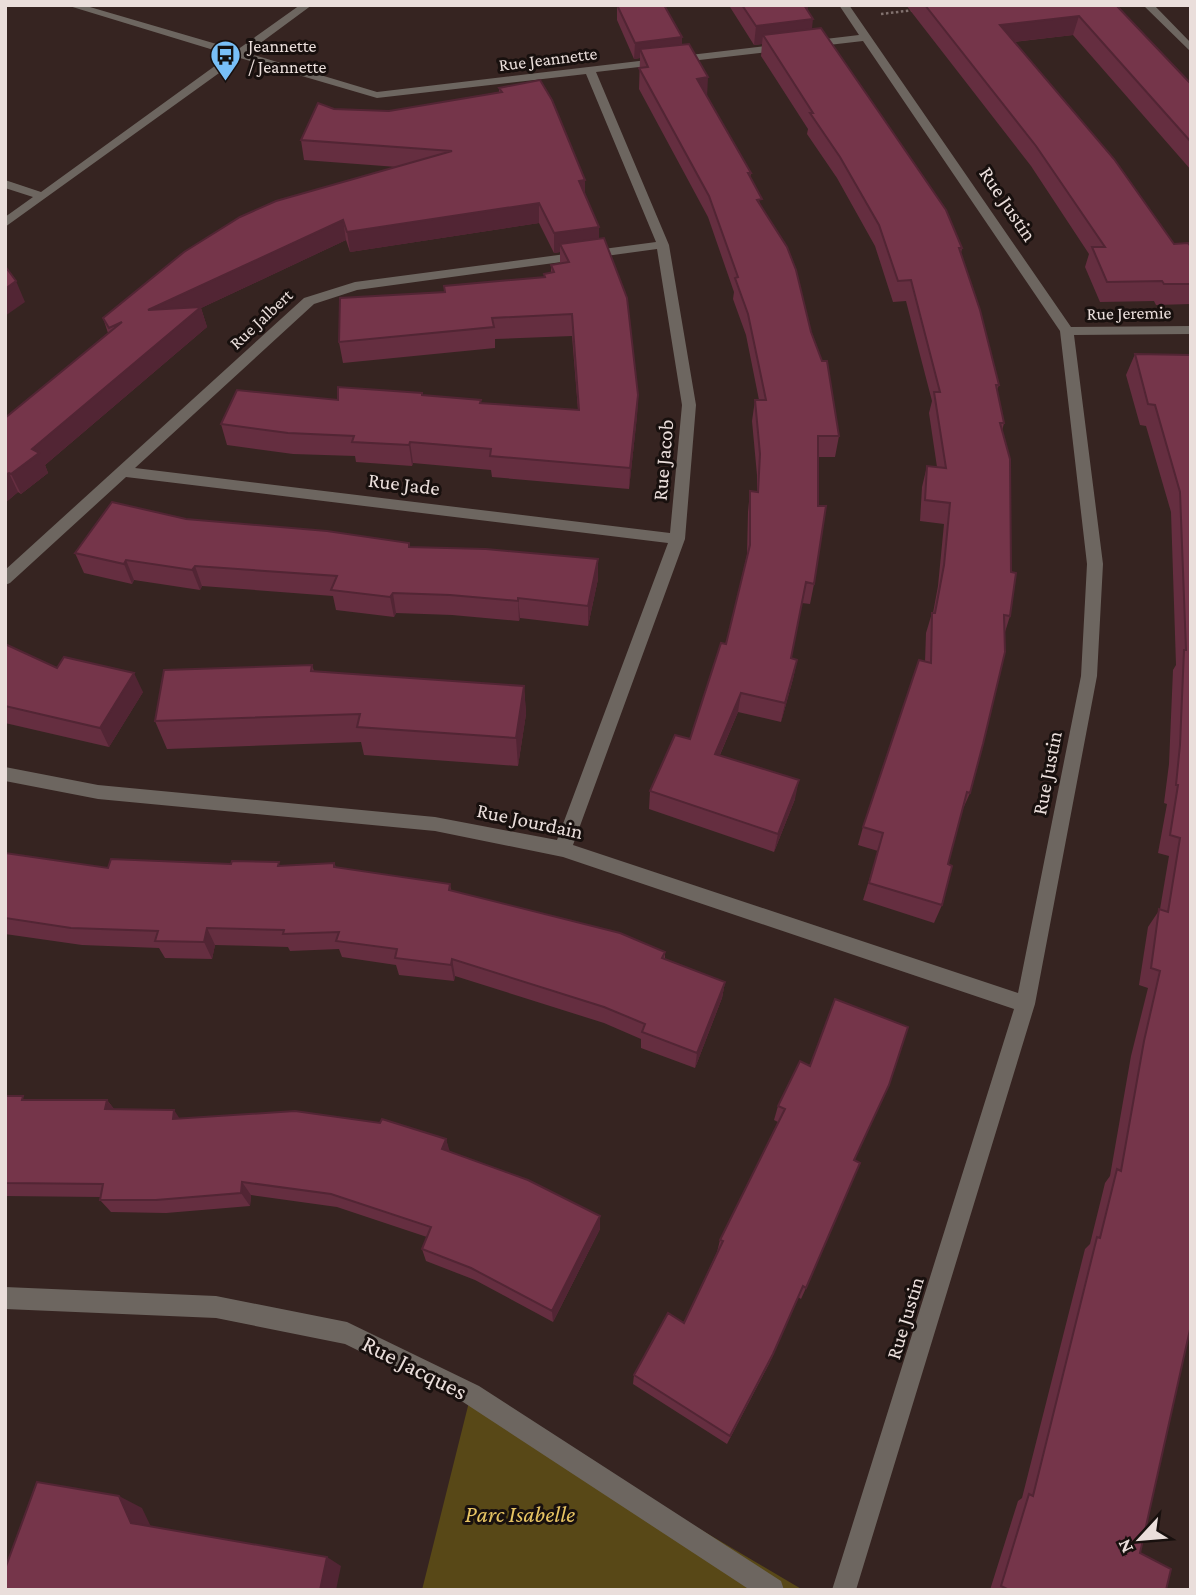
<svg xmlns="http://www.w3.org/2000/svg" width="1196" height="1595" viewBox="0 0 1196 1595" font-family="'Crimson Pro',serif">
  <rect width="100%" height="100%" fill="#362421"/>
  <!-- green -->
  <path fill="#584817" d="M471 1394 803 1590H422Z"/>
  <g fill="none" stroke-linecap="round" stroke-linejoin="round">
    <!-- path -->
    <path stroke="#82726f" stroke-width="2.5" stroke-dasharray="2.5 2.5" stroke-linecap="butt" d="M881 14 914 10"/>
    <!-- minor -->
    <path fill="#6d6660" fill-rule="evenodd" d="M66 5H83L237 50 300 5H312L247 53 377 92 859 35 839 5H849L1071 327 1191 326V334L1074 335 1103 564 1097 676 1035 1004 856 1590H832L1014 1009 563 857 435 831 98 799 5 781V767L98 785 435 817 557 840 668 543 126 477 10 583 5 585V570L304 298 355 282 656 242 586 74 377 98 240 58 5 227V217L33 197 5 188V180L41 192 230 55ZM863 41 1060 331 1087 564 1081 676 1018 993 573 845 685 539 696 405 669 245 596 72ZM657 249 682 405 670 533 135 468 314 304 357 290Z
      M1143 5H1154L1191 43V52Z
      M5 1287 216 1296 347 1322 479 1386 781 1581 784 1590H750L463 1402 345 1344 216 1318 5 1309Z"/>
  </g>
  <!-- wall -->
  <path fill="#652e40" d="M617 5 682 37V44L707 96 751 173 750 178 811 332 839 436 835 457H818L814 584 810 604 802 603 791 658 797 660 793 679 781 722 738 712 720 755 795 799 774 852 649 809 650 791 690 739 726 644 747 555 748 512 750 491 757 492V475L752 421 755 400H759L746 335 733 299 734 292 708 217 639 89 640 58 634 59 617 20Z
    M730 5H808L807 10 812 29 962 248 961 253 999 385 997 390 1004 423 1002 431 1010 616 1005 632 970 793 962 811 948 864 942 905 934 923 863 900 878 851 858 845 863 827 925 662 926 633 932 613H933L938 586 944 524 920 521 922 487 927 466 937 467 929 413 932 401 906 301 893 302 875 246 837 178 807 134 808 129 761 56 762 44 754 45 730 7Z
    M906 5H1116L1191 84V170L1073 35 1014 42 1174 244 1191 247V304L1156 305 1154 301 1100 302 1085 267 1089 254 1031 166Z
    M499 88 585 180V195L599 238 638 395 637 416 629 489 492 477 491 470 413 463 412 466 356 462 355 456 293 454 227 445 221 424 338 400 423 395 481 403 578 410 572 336 495 339V348L343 363 339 342 445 293 544 277V274L551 273V265L560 264V252L554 253 539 223 350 252 346 240 201 308 207 327 45 465 48 473 21 494 18 492 5 503V418L108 333 103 318 397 167 304 160 301 140 334 109 389 111 499 92Z
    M1135 354 1191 355V1325L1140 1553 1166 1590H990L1018 1501 1022 1498 1085 1249 1090 1244 1105 1183 1110 1176 1131 1056 1148 988 1139 985 1148 927 1160 909 1169 856 1158 853 1167 804 1164 803 1169 764 1173 670 1176 665 1171 512 1146 426 1140 425 1126 375Z
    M186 519 409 543 410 547 598 579 588 626 520 618 519 621 452 615 396 613 394 617 336 610 333 596 202 586 200 590 134 580 132 584 84 573 75 553Z
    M5 644 57 668 143 692 109 747 5 723Z
    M312 665 314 671 524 686 526 714 518 766 364 755 361 742 167 749 155 721Z
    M5 853 108 868 280 866 334 863 336 867 450 884 451 890 665 952V959L725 982 722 998 695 1068 641 1048V1039L604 1023 455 976 454 981 399 975 396 965 342 957 339 949 290 951 288 947 215 945 212 959 165 958 159 948 82 945 5 934Z
    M800 1061 854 1160 806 1288 801 1299 798 1297 769 1364 727 1444 633 1384 634 1375 684 1323 717 1252 720 1240 778 1122 774 1120 778 1106Z
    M5 1096 27 1100H107L114 1109 180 1119 446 1139 449 1151 600 1229 553 1322 475 1280 426 1261 422 1249 427 1237 337 1207 251 1195 250 1206 166 1213 111 1212 100 1200V1197L5 1196Z"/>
  <!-- shaded-wall -->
  <path fill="#522534" d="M802 5H808L806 20 813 19 811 38 763 35 762 44 754 45 756 26Z
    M1079 16 1073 35 995 44 1000 25Z
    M682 37V53L640 49V58L634 59 635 43Z
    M708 77 707 98 697 79Z
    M585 180V200L579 181Z
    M539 203V223L350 252 347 232Z
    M343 220 346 240 201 308 207 327 45 465 48 473 21 494 11 474 148 310Z
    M599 227V247L560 244V252L554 253V233Z
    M16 281 25 302 5 316V289Z
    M638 395 637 416 629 489 630 468Z
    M410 442 413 463 412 466 409 445Z
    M9 473 18 492 5 503V475Z
    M598 559V579L588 626V606Z
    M126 560 134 580 132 584 124 564Z
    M195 566 202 586 200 590 192 570Z
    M393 593 396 613 394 617 390 597Z
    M518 598 520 618 519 621 518 601Z
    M797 660 793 679 781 722 785 703Z
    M134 673 143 692 109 747 100 728Z
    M524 686 526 714 518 766 516 738Z
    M741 693 738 712 712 773 715 754Z
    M799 780 795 799 774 852 778 834Z
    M207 928 215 945 212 959 204 942Z
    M452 959 455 976 454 981 451 965Z
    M725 982 722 998 695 1068 697 1053Z
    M107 1100 118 1114 105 1109Z
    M174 1110 184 1125 173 1119Z
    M446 1139 450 1152 442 1149Z
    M242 1182 251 1195 250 1206 241 1193Z
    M600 1216V1229L553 1322 552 1311Z
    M119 1496 142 1508 154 1533 131 1523Z
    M327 1557 341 1566 336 1590H320Z"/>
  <!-- building -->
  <path fill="#75354a" stroke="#522534" stroke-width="2" d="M617 5H664L682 37 635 43Z
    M742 5H804L813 19 756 26Z
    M925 5H1116L1191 84V142L1079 16 1000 25 1114 159 1174 244 1188 243 1191 247V284H1164L1162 281 1107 282 1092 247H1105L1036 146Z
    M821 28 883 118 946 210 962 248H959L980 310 999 385H996L1004 423H1000L1010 459 1011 572 1016 573 1010 616 1004 615 1005 652 983 744 970 793 967 792 948 864 952 866 942 905 869 883 883 833 863 827 919 660 931 663 932 613H935L944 565 950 503 925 500 927 466 946 468 934 392H940L911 280 898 281 879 225 840 157 810 113H813L763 35Z
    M689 44 708 77 697 79 751 173H748L762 199 757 200 787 247 796 270 811 332 822 361H827L839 436H818V506H826L814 584 806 582 791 658 797 660 785 703 741 693 715 754 799 780 778 834 650 791 675 735 690 739 721 643 726 644 750 545V491L758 492 760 454 755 400H766L748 314 735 278 738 277 709 196 639 68 648 67 640 49Z
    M540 80 552 100 585 180 579 181 599 227 554 233 539 203 347 232 343 220 148 310 201 307 32 449 39 453 11 474 9 473 5 475V418L122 322 109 328 103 318 184 252 240 217 276 201 452 151 301 140 318 103 334 109 389 111 502 92 499 88Z
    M604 238 627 298 638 395 630 468 490 456 491 449 410 442 409 445 352 442 354 436 288 433 221 424 237 390 338 400V387L422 393V395L481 400 480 403 579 410 572 314 492 318 494 327 339 342 340 298 445 292 444 286 545 277 544 274 554 272 551 265 569 262 560 244Z
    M5 266 16 281 5 289Z
    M1135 354 1191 355V1325L1140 1553 1171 1569 1166 1590H1009L1001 1586 1029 1494 1033 1496 1097 1237 1100 1238 1117 1169 1121 1171 1144 1041 1160 971 1151 968 1159 909 1168 912 1180 838 1170 835 1178 785H1176L1180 745 1184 650H1186L1180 492 1155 405 1148 404Z
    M112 502 186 519 327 531 409 543V547L486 549 598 559 588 606 518 598V601L450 595 393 593 390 597 331 590 337 576 195 566 192 570 126 560 124 564 75 553Z
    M5 644 57 668 64 657 134 673 100 728 5 706Z
    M312 665 311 671 524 686 516 738 357 727 360 714 155 721 164 670Z
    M5 853 108 868 111 859 231 864 232 861 279 862 278 866 334 863V867L450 884 449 890 620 933 665 952 662 958 725 982 697 1053 642 1032 645 1024 604 1007 452 959 451 965 395 958 397 949 336 941 339 932 283 934 284 930 207 928 204 942 155 941 158 931 71 928 5 918Z
    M835 999 908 1027 889 1085 854 1160 860 1163 806 1288 803 1286 773 1354 730 1436 634 1375 668 1313 684 1323 723 1241 720 1240 785 1109 778 1106 800 1061 810 1066Z
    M5 1096H23L22 1100H107L105 1109 174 1110 173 1119 295 1111 380 1123 382 1119 446 1139 442 1149 528 1180 600 1216 552 1311 471 1268 422 1249 431 1227 331 1194 242 1182 241 1193 156 1200H100L103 1184 5 1183Z
    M37 1482 119 1496 131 1523 327 1557 320 1590H5V1569Z"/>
  <!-- icons -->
  <defs>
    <symbol id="bus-pin" viewBox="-11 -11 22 30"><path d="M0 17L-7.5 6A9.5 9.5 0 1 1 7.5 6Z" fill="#78bff7" stroke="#18100e"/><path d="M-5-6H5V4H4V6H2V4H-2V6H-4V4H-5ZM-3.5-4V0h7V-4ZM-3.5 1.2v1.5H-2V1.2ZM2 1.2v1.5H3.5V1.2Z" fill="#111"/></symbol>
  </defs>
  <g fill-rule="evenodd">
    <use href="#bus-pin" x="208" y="38" width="35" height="47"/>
  </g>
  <g text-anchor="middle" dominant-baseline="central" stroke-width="6" stroke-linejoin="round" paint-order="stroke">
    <!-- far-poi labels -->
    <g font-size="18" fill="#eadedb" stroke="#18100e" text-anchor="start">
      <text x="248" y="46">Jeannette<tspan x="248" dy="21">/ Jeannette</tspan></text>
    </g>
    <!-- far-street labels -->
    <g font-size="18" fill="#eadedb" stroke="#18100e">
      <text transform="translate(548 59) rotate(-7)">Rue Jeannette</text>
      <text transform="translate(1129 313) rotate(-1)">Rue Jeremie</text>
      <text transform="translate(261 319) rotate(-43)">Rue Jalbert</text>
    </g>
    <!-- street labels -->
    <g font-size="21" fill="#eadedb" stroke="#18100e">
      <text transform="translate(1008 204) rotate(56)">Rue Justin</text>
      <text transform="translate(663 460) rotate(-85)">Rue Jacob</text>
      <text transform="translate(404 484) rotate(7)">Rue Jade</text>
      <text transform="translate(1047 773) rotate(-79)">Rue Justin</text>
      <text transform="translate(530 821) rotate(12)">Rue Jourdain</text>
      <text transform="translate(905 1318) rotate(-73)">Rue Justin</text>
    </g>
    <!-- near-street labels -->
    <g font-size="24" fill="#eadedb" stroke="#18100e">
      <text transform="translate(415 1367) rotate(27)">Rue Jacques</text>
    </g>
    <!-- near-park labels -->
    <g font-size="24" font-style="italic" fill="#e7c463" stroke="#18100e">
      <text x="520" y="1513">Parc Isabelle</text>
    </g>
  </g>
  <!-- border -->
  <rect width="1196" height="1595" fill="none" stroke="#eadedb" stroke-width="14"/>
  <!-- north arrow -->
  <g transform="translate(1140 1539) rotate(244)" stroke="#18100e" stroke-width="5" paint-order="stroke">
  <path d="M0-5L12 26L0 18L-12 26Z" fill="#eadedb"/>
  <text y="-10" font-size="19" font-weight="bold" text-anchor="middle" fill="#eadedb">N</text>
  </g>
</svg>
